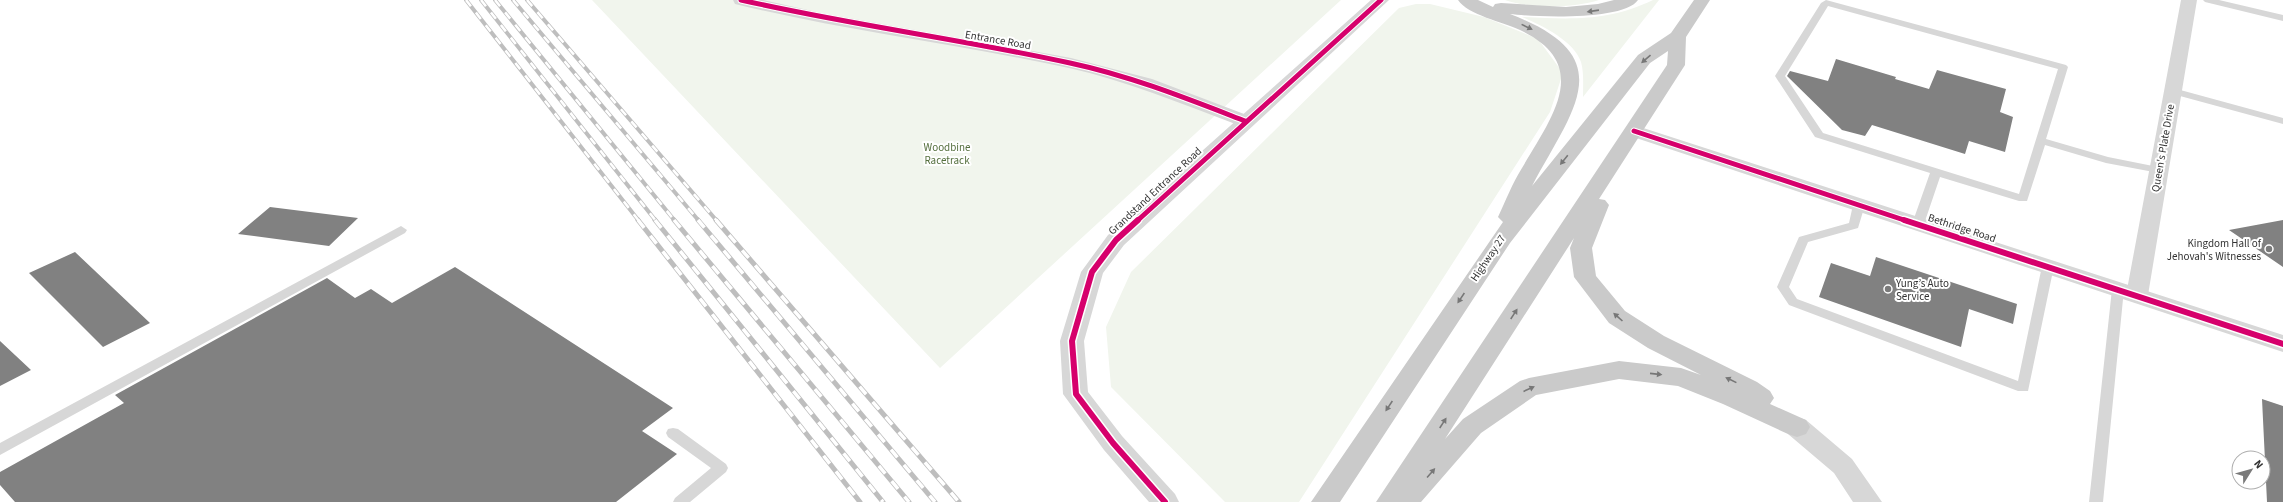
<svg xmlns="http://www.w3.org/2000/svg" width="2283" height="502" viewBox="0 0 2283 502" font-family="'Source Sans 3',sans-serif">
  <rect width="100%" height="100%" fill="#fff"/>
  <!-- green -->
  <path fill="#f1f5ed" d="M592 0H1341L940 368Z
    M1505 0H1599C1575 8 1529 9 1505 0Z
    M1653 0H1659L1583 97C1583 86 1584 72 1581 62 1574 41 1541 25 1522 17 1571 19 1607 22 1653 0Z
    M1416 4H1430L1484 17 1538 39 1563 73 1550 112 1299 502H1225L1111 387 1106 327 1131 272 1399 8Z"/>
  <!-- building -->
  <path fill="#818181" d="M1836 59 1896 77 1895 79 1929 89 1937 70 2006 89 2000 112 2013 117 2005 152 1969 141 1965 154 1872 125 1865 136 1842 130 1787 76 1790 71 1828 81Z
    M270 207 358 218 329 246 238 234Z
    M2283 220V267L2229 230Z
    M75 252 150 323 103 347 29 273Z
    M1876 257 2017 304 2013 324 1969 309 1961 347 1819 297 1831 263 1870 276Z
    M455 267 673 408 642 431 677 454 616 502H15L0 485V472L124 403 115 395 327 278 355 298 371 289 392 303Z
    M0 341 31 370 0 386Z
    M2262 399 2283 406V502H2267Z"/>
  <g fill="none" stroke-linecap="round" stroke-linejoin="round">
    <!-- service -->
    <path fill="#d7d7d7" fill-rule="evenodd" d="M1826 0 2066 65 2068 67 2046 139 2108 157 2163 168 2165 170 2159 173 2106 163 2045 145 2027 201H2019L1940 177 1924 224 1922 227H1914L1912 224 1930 173 1815 137 1775 76 1821 3ZM1828 6 2058 69 2019 194 1823 133 1785 76Z
      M2203 0H2219L2283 15V21L2205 2Z
      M2173 88 2283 118V124L2169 93 2168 91Z
      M1859 201 1865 205 1858 228 1808 242 1789 287 1797 299 2018 381 2042 266 2048 262 2052 263 2054 266 2028 391H2018L1789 305 1777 287 1799 237 1849 223 1853 205Z
      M401 226 407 230 405 233 0 455V443Z
      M2118 285 2124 289 2103 502H2089L2112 289Z
      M673 428 678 429 726 464 728 468 726 472 690 502H673L675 498 711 468 668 437 666 433 668 429Z"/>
    <!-- minor -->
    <path fill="#d7d7d7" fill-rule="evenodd" d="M733 0H763L821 13 1071 58 1152 79 1252 117 1255 121 1252 125 1245 127 1238 125C1182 104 1127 81 1069 68 958 44 845 31 735 4Z
      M1634 125 2283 335V352L1627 135 1624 131 1627 127Z"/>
    <!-- tertiary -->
    <path fill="#d7d7d7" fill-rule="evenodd" d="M1371 0H1389L1124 245 1103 273 1084 341 1088 392 1122 436 1175 494 1179 502H1149L1104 450 1063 394 1060 341 1081 272 1108 235Z
      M2181 0H2197L2148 295 2145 300 2137 303 2129 300 2126 295Z
      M1797 417 1806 420 1852 459 1882 502H1853L1834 473 1788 434 1784 427 1788 420Z"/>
    <!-- primary -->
    <path fill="#cacaca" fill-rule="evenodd" d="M1458 0H1478L1493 7 1495 4 1501 3 1566 7 1598 4 1614 0H1638C1624 21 1534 17 1510 14 1623 57 1573 109 1532 186L1638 55 1671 33 1694 0H1710L1686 37 1685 65 1599 199 1605 200 1609 205 1592 248 1596 276 1625 311 1664 336 1757 382 1770 391 1774 398 1770 404 1806 420 1810 427 1806 434 1797 437 1788 434 1723 404 1678 386 1619 379 1536 395 1481 433 1421 502H1376L1667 65 1668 51 1650 63 1510 243 1340 502H1311L1503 222 1498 217C1506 200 1512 184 1522 168 1551 118 1594 65 1520 30 1503 22 1468 15 1458 0ZM1574 238 1570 248 1574 277 1609 323 1648 348 1701 375 1681 368 1619 361 1529 378 1520 381 1463 419 1445 439Z"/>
    <defs>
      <path id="rail-far1" d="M466 0 639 221
        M481 0 656 221
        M495 0 675 221
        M513 0 699 221
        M527 0 717 221"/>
      <path id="rail" d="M638 220 860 502
        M655 220 883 502
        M674 220 909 502
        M698 220 935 502
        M716 220 959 502"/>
    </defs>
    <!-- rail-far1 casing -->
    <use href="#rail-far1" stroke="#bebebe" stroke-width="4"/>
    <!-- rail casing -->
    <use href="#rail" stroke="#bebebe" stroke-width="5"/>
    <!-- rail-far1 -->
    <use href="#rail-far1" stroke="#fff" stroke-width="2.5" stroke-dasharray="8" stroke-linecap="butt"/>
    <!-- rail -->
    <use href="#rail" stroke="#fff" stroke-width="3.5" stroke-dasharray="10" stroke-linecap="butt"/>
    <defs>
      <path id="cycleway-far1" d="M741 0C850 25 961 39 1070 63 1131 76 1188 99 1245 121
        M1634 131 1907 221
        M1137 221 1381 0"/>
      <path id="cycleway" d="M1138 220 1116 240 1092 272 1072 341 1076 394 1113 443 1165 502
        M1904 220 2283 344"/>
    </defs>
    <!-- cycleway-far1 casing -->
    <use href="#cycleway-far1" stroke="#fff" stroke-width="7"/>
    <!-- cycleway casing -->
    <use href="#cycleway" stroke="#fff" stroke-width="9"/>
    <!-- cycleway-far1 -->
    <use href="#cycleway-far1" stroke="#d6006c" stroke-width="5"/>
    <!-- cycleway -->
    <use href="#cycleway" stroke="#d6006c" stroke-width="6"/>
  </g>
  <!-- one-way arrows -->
  <defs><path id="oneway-solid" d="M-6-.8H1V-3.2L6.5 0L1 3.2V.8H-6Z"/></defs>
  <g fill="#777">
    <use href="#oneway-solid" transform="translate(1593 11) rotate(172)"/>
    <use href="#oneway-solid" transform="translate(1527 27) rotate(26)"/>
    <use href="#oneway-solid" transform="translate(1646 59) rotate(139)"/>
    <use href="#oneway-solid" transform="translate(1564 160) rotate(129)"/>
    <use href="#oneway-solid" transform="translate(1461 298) rotate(124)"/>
    <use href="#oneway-solid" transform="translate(1514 314) rotate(-57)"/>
    <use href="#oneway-solid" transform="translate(1618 317) rotate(-138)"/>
    <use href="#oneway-solid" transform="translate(1656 374) rotate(6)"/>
    <use href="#oneway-solid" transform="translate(1731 380) rotate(-154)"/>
    <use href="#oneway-solid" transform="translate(1529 389) rotate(-24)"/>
    <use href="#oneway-solid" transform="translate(1389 406) rotate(124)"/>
    <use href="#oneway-solid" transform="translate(1443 423) rotate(-57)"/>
    <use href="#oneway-solid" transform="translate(1431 473) rotate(-49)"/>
  </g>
  <!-- markers -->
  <g fill="#7a7a7a" stroke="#fff" stroke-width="1.5">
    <circle cx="2269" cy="249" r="4"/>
    <circle cx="1888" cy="289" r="4"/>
  </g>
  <g text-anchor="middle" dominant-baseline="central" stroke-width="4" stroke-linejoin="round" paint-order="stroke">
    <!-- street labels -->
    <g font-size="11" fill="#333" stroke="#fff">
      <text transform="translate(998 40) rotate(10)">Entrance Road</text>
      <text transform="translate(2163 148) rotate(-80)">Queen's Plate Drive</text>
      <text transform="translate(1155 191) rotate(-43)">Grandstand Entrance Road</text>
      <text transform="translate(1962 228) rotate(18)">Bethridge Road</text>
      <text transform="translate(1488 258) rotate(-56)">Highway 27</text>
    </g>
    <!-- park labels -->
    <g font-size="11" fill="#56703f" stroke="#fff">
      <text x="947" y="147">Woodbine<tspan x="947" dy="13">Racetrack</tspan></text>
    </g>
    <!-- poi labels -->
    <g font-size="11" fill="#333" stroke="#fff" text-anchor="end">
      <text x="2261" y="243">Kingdom Hall of<tspan x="2261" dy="13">Jehovah's Witnesses</tspan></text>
      <text x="1896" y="283" text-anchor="start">Yung’s Auto<tspan x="1896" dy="13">Service</tspan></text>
    </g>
  </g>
  <!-- north arrow -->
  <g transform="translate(2251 470) rotate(53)"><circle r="19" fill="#ffffff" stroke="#adadad"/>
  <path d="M0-3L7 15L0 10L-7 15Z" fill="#7a7a7a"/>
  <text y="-6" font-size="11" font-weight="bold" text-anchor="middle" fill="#333333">N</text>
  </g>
</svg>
